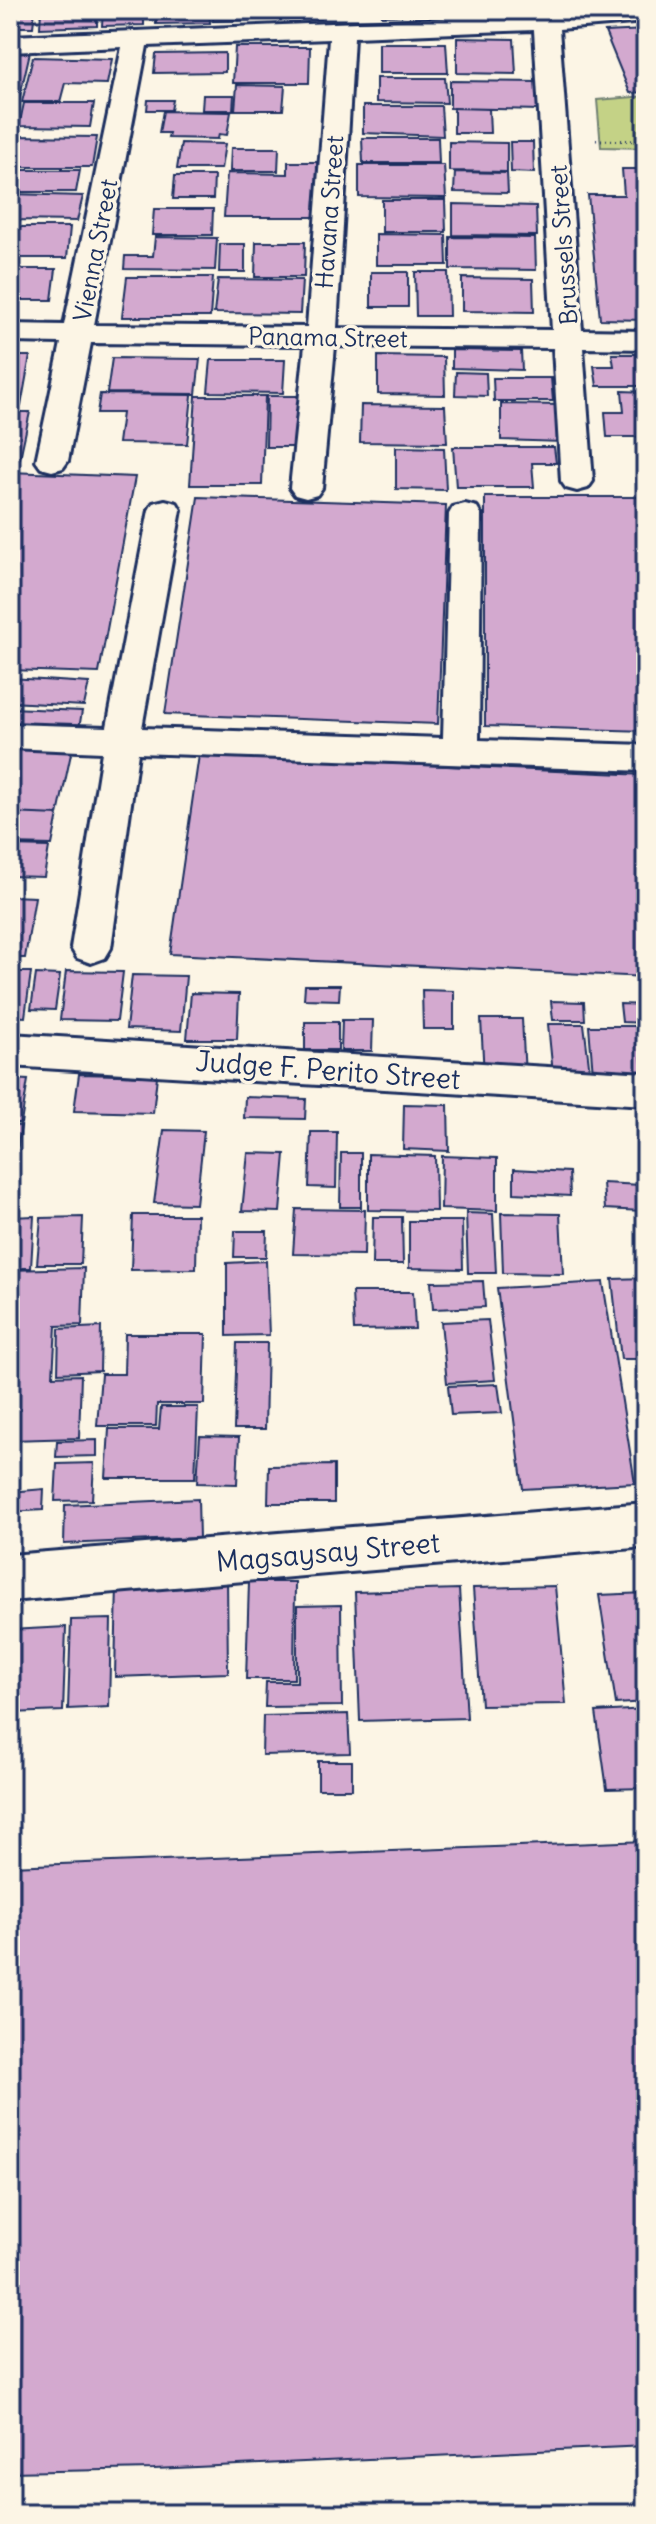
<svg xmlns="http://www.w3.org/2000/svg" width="656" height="2524" viewBox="0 0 656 2524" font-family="Delius,sans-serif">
  <rect width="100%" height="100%" fill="#fcf5e5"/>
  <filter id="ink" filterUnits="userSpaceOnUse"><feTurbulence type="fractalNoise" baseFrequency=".0125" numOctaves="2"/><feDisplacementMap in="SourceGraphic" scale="16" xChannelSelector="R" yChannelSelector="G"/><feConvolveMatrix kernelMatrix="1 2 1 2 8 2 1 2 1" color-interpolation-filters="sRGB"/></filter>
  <g filter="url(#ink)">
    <!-- green -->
    <path fill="#c4d286" stroke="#708072" stroke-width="2" d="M646 96V148L601 147 597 100Z"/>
    <!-- building -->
    <path fill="#d3a9cf" stroke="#1b2f5e" stroke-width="2" d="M10 10H35L33 27H10Z
      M41 10H97V26L40 28Z
      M103 10H144V25L102 26Z
      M156 10H209L210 23 156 24Z
      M213 10H267V20L213 21Z
      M271 10H319L321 19 272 20Z
      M381 10H428L429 14 382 16Z
      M646 30V92L630 93 605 32Z
      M457 38 514 39 516 74 457 73Z
      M379 43H446L448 73H379Z
      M235 47H310L309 83H233Z
      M10 52H30L19 100H10Z
      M225 53V72L154 73 156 54Z
      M33 57 112 59 107 84 65 83 60 102H22Z
      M376 78H445L447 103 376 102Z
      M450 81 538 82 539 110 450 108Z
      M237 85 285 86 283 110H235Z
      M203 95H234L233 110H202Z
      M148 100H173L171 110H147Z
      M24 103H94L90 127 19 126Z
      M363 106H441L443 136 363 133Z
      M454 108 489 109 490 133H454Z
      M163 111 231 112 227 135 219 134 218 139 168 138 169 133H159Z
      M11 136 97 137 92 167H10Z
      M362 138H438L439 163H363Z
      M449 142 507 143V172L449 171Z
      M510 142H533L534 173 511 172Z
      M181 143 225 144 221 169H177Z
      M231 148H279L278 171H230Z
      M288 162H317L316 217H224L227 173 288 174Z
      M359 165H444L446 198 359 197Z
      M622 169H646V320L600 319 588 195H624Z
      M10 170H80L76 192H10Z
      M455 172 507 173 508 193 454 192Z
      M175 176H214L213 199H173Z
      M10 194 83 196 77 221 10 220Z
      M382 200H445L446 232H382Z
      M453 204 536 206 537 236 453 235Z
      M154 209H213L212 235H152Z
      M13 227H70L67 258H10Z
      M376 234 446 235 447 265H376Z
      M155 237 217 238 215 270 124 269 125 256H153Z
      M450 237 535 238 536 270 450 269Z
      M256 242H305L304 277H255Z
      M220 244H245V272H219Z
      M10 269H56L52 300H10Z
      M371 272H408V307H371Z
      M415 272H448L449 316H416Z
      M127 277H213L210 317H122Z
      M462 278 533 279 534 312 462 311Z
      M218 279 302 280 300 314 214 313Z
      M452 350 521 351 522 370 452 368Z
      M612 354H646V386H597L594 366H614Z
      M10 356H30L21 406H10Z
      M378 356 444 357 445 395 378 394Z
      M112 358 200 359 196 394 107 393Z
      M211 360H285L283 393 208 392Z
      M456 372 486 373 487 396 455 395Z
      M493 378H551L553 401H494Z
      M622 391 646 392V437H607L605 412H624Z
      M100 394 192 395 187 444 118 443 122 413H97Z
      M196 396H265L262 485H190Z
      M267 396H305L304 447H266Z
      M501 404 562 405 563 442 501 440Z
      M361 405 445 406 447 443 360 442Z
      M10 412H30L20 458H10Z
      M638 440H646V483L644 482Z
      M396 447 444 448 446 490 396 489Z
      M453 447H554L556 463H532L534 487H456Z
      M10 472 135 477 99 673 10 670Z
      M198 497 446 505 438 724 165 714Z
      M485 497H646V731L485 726Z
      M10 678 89 683 84 706 10 702Z
      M10 708 82 711 79 729 10 725Z
      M10 746 72 749 58 815 10 813Z
      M199 755 646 775V977L170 954Z
      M10 813 58 815 52 845 10 844Z
      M10 846 49 847 44 877 10 876Z
      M10 896 35 897 25 958H10Z
      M66 971 123 972 117 1021 60 1020Z
      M10 972H31L25 1017 10 1016Z
      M36 974 60 975 55 1010 31 1009Z
      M132 975 186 976 181 1031 126 1029Z
      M305 985H340L339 1000 304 999Z
      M422 990 454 991V1029H423Z
      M191 993 239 994 237 1039H187Z
      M551 1001 584 1002 585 1020H553Z
      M620 1004 646 1005V1023L622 1022Z
      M481 1019H522L525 1076H484Z
      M342 1020H373L372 1051H341Z
      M305 1022H338V1050H305Z
      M548 1024H584L590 1073 553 1074Z
      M589 1026H638L643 1074H593Z
      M79 1074 157 1076 153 1113 74 1111Z
      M10 1079 28 1080 21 1123H10Z
      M245 1097 306 1099 305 1119 244 1118Z
      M404 1104 448 1105 449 1151 403 1149Z
      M10 1125 21 1126 14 1171H10Z
      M164 1130 204 1131 196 1204 154 1203Z
      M311 1132H337L336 1188 309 1187Z
      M248 1153 285 1154 280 1212 242 1211Z
      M341 1153H361V1207H340Z
      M368 1154 435 1156 436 1211 368 1210Z
      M442 1156 497 1158V1211L441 1209Z
      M514 1169 569 1172 570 1196 514 1193Z
      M603 1183 641 1185 642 1211 605 1209Z
      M296 1209 365 1210 364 1255 293 1254Z
      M466 1213 493 1214 496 1273H468Z
      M501 1213 560 1214 563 1274 503 1273Z
      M133 1215H197L196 1269 131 1270Z
      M34 1216 31 1268H10V1217Z
      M83 1217 81 1264H37L41 1218Z
      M373 1217H402L403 1264H372Z
      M409 1221H462L463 1269 409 1268Z
      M235 1231H267L266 1257H234Z
      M266 1261 269 1335 227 1336V1263Z
      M84 1268 82 1325 56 1326 53 1376 81 1375 79 1438 10 1440V1270Z
      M646 1278V1359H621L612 1279Z
      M483 1281 485 1307 433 1309 431 1282Z
      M603 1282 635 1483 523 1489 497 1288Z
      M352 1292H413L415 1329 354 1330Z
      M488 1320 495 1380 447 1383 441 1322Z
      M101 1327 100 1371 58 1373 59 1329Z
      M125 1334H206L204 1404H157L156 1426H97L101 1374H124Z
      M237 1343H267L265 1429H234Z
      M498 1384 502 1413 451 1415 448 1386Z
      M161 1407H198L195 1478H106L109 1429H159Z
      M200 1436 239 1437 237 1484 197 1483Z
      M97 1440V1456L56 1457 57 1441Z
      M94 1463 92 1500 55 1501 57 1464Z
      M334 1465V1503H268L269 1466Z
      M44 1489 43 1510 10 1512V1492Z
      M198 1499 199 1538 64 1544 65 1505Z
      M227 1577 228 1673 115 1677 117 1582Z
      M249 1582H295L294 1679H246Z
      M555 1586 566 1704 481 1705 473 1588Z
      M459 1589 467 1718 360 1721 355 1592Z
      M646 1593V1702L616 1704 599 1595Z
      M341 1605 342 1706 265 1707 266 1682H297V1606Z
      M111 1619 109 1707 68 1709 71 1620Z
      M66 1627 63 1711 10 1713V1630Z
      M646 1709V1788L607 1789 596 1712Z
      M348 1714 350 1753 262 1755 263 1716Z
      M318 1761H352V1789H318Z
      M646 1841V2446L154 2469 10 2472V1866Z"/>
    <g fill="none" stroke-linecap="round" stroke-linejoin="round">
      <defs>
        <path id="minor" d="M532 10H558V14L646 10V22L559 29 582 330 646 331V349L583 348 593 481 588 488 577 491 566 488 561 481 553 348 335 346 322 488 317 495 306 498 295 495 290 488 305 345 91 343 68 461 63 468 52 471 41 468 36 461 61 343 10 342V324L64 325 122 47 10 52V36L533 15ZM534 30 552 330 337 328 354 37ZM329 39 307 327 94 325 147 46Z
          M165 500 177 503 181 510 142 728 443 738 449 514 453 507 465 504 477 507 481 514 479 740 646 745V771L138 753 111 948 105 958 91 963 77 958 71 948 102 752 10 748V724L107 727 149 510 153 503Z
          M10 1034 646 1073V1105L10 1066Z
          M646 1503V1547L10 1601V1555Z"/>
      </defs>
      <!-- minor casing -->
      <use href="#minor" stroke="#1b2f5e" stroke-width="6"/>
      <!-- path -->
      <path stroke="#1b2f5e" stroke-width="3" stroke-dasharray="1 4" stroke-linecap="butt" d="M596 140 646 141"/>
      <!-- minor -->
      <use href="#minor" fill="#fcf5e5" fill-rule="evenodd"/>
    </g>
  </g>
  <g text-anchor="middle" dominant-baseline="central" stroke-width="7" stroke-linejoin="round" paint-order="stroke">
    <!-- far-street labels -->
    <g font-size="24" fill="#1b2f5e" stroke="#fcf5e5">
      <text transform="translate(329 212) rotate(-86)">Havana Street</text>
      <text transform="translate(563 245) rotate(-94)">Brussels Street</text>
      <text transform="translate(95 250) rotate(-79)">Vienna Street</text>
      <text transform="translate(328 337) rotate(1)">Panama Street</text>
    </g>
    <!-- street labels -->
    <g font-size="28" fill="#1b2f5e" stroke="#fcf5e5">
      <text transform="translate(328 1070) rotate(4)">Judge F. Perito Street</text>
      <text transform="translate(328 1552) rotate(-5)">Magsaysay Street</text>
    </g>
  </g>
  <!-- margin -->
  <rect width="656" height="2524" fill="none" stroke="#fcf5e5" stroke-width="40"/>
  <rect x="20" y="20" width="616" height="2484" fill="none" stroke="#1b2f5e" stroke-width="3" filter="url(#ink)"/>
</svg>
